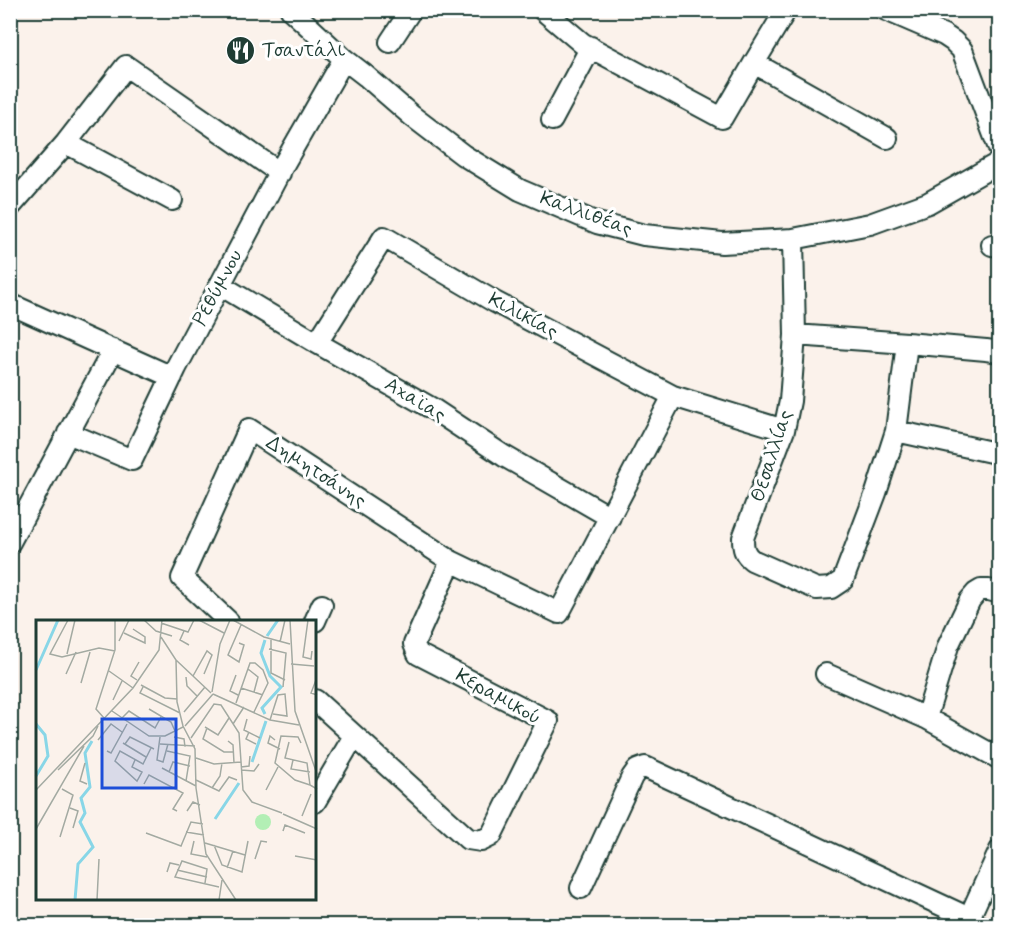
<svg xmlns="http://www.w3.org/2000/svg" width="1010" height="936" viewBox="0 0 1010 936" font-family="Mynerve,sans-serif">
  <rect width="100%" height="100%" fill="#fbf2eb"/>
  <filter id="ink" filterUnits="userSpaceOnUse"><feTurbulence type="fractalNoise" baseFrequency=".0167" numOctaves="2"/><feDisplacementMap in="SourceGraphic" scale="12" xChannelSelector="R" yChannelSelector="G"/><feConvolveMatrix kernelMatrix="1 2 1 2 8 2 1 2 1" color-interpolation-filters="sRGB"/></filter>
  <g filter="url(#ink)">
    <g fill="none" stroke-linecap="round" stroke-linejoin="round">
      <defs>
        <path id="minor" d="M291 10 344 59 366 76 412 116 463 155 520 190 597 223 644 235 722 243 793 239 870 224 928 203 1000 162
          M543 10 582 43 722 118 754 63 786 10
          M886 10 944 35 953 41 962 50 1000 151
          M390 42 411 10
          M754 63 887 138
          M552 120 591 47
          M66 143 172 200
          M10 207 66 143 126 66 280 173
          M793 239 795 335 790 401 784 430 743 538C743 548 744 554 752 560L817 589 831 588 843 580 876 493 896 431 907 343
          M992 245 1000 246
          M220 285 317 343 433 409 504 456 610 517
          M10 304 172 377
          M795 335 907 343 986 350 1000 352
          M317 343 384 237 495 302 673 396 784 430
          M896 431 1000 454
          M68 433 132 460 176 368 220 285 285 162 344 59
          M10 542 113 350
          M228 621 182 578 249 429 451 561 559 613 673 396
          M315 621 322 605
          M826 674 926 718 1000 759
          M315 700 468 839 481 841 491 836 548 721 418 654 414 644 451 561
          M926 718 948 646 970 600 976 593 981 590H989L1000 593
          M315 802 354 736
          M581 888 632 777 637 770 645 767 969 918 980 926
          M969 918 1000 850"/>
      </defs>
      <!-- minor casing -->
      <use href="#minor" stroke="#1f3d34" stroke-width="24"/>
      <!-- minor -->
      <use href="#minor" stroke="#fff" stroke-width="20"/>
    </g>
  </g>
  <!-- icons -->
  <defs>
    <symbol id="restaurant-disc" viewBox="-11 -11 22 22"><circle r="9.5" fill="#1f3d34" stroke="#fff"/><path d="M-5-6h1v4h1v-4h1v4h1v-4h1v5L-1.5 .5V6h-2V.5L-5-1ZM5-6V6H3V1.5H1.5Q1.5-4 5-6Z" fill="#fff"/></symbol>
  </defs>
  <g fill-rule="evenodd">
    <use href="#restaurant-disc" x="224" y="34" width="33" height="33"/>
  </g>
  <g text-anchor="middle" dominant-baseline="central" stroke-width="6" stroke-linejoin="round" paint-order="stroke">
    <!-- poi labels -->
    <g font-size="20" fill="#1f3d34" stroke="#fff" text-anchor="start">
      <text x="262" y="50">Τσαντάλι</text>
    </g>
    <!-- street labels -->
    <g font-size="20" fill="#1f3d34" stroke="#fff">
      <text transform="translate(586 214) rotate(20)">Καλλιθέας</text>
      <text transform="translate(218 288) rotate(-62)">Ρεθύμνου</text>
      <text transform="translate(523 316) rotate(28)">Κιλικίας</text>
      <text transform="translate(415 400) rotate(31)">Αχαϊας</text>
      <text transform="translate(772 456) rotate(-72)">Θεσαλλίας</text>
      <text transform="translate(316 472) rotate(33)">Δημητσάνης</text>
      <text transform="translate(498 697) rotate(29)">Κεραμικού</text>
    </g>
  </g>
  <!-- overview -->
  <g transform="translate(36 620)">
    <rect width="280" height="280" fill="#fbf2eb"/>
    <path d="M219 202a8 8 0 1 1 16 0a8 8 0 1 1-16 0Z" fill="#b3efb5"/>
    <path fill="none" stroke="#88d6e7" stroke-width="3" d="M231 16 242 0M0 50 22 0M229 94 226 88 245 67 234 56 225 33 229 20M0 104 9 115 12 136 0 156M216 142 230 101M179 199 203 163M39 280 42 244 57 227 44 202 49 193 45 178 54 167 49 133 56 121"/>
    <path fill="none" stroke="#a3aaa2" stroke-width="1.5" d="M32 0 14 34 26 37 63 28 79 31M108 0 120 11 136 16M163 0 188 13M197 0 228 17 254 24M254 0 259 91 281 154M272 0 267 37 275 39 276 31M125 3 152 12 158 0M148 11 144 20 153 25M88 13 109 23V17L97 9M125 17 140 40 141 82 147 106 159 129 160 168 170 234 200 280M235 20V53L249 60M83 21 93 0M244 22 249 0M203 23 208 25 203 42 192 35 205 5M233 29 250 33 247 67M31 34 39 0M140 40 175 73M255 44 278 46M212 49 222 57 218 72M73 51 97 68M30 54 40 32M200 55 194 71 202 75M157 56 171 31 176 35 168 54M150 57 151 66 161 76M101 60 95 56 103 42M280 60 275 73 281 75M45 63 54 32M105 65 129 78 141 79M107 67 104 73 144 93M205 68 227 75M176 72 184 24 194 0M177 74 234 100 263 105M77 80 86 61M200 83 214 43H219L227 50 232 63 218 92M113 89 135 102 139 111M76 91 113 116H129L147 107M148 92 169 67M68 98 60 89 79 30V0M85 99 93 91 119 108 125 97M211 99 208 110 224 118M234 100 242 75 249 74 251 96 237 94M197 104 208 87M149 106 177 74M169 107 182 115 193 98M171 108 167 119 188 132H198M213 112 210 119 220 124M124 117 121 140 127 142 132 124M138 117 148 119 149 127M155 118 178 84 185 85 203 113 207 170 216 182 246 193M62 120 75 104 86 112M239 120 234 116 232 123 244 129M192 121 197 125 198 143M253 122 249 138 271 143 274 165 281 169M87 123 110 137M265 123 262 117 245 116 239 143 259 160 274 165M89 124 94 117 118 129M124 124 159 126M71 131 75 133 91 104M131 131 154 136 150 161M160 138 178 144 205 142M99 140 96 147 106 152 101 161 79 141 84 131 107 144 115 128M257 140 255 149 274 152M49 143 44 161 51 164M205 147 213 146 214 136M126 148 160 166M22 150 57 116 62 106M205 150 218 151 223 144M133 152 137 142 154 146M160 160 183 171 193 157 201 160M108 164 113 155 147 173 137 189 141 191M176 168 184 156 186 143M0 170 97 68 123 30 126 0M230 170 242 147M34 188 42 191 37 208M151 191 157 182 164 185M247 194 281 209M266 196 275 174M0 209 48 126M247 211 249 205 269 213M150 212 168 215M110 213 145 226 155 202 167 204M24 217 37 175 26 169M158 221 155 234 171 237M169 223 209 235M178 225 186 245 206 252 212 221M259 236 281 240M219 239 225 221 231 222M191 248 197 231M141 250 171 257M131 252 134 243 143 245M169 263 171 249 146 241 139 257 183 267M61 280 63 239M183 280 186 260"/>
    <path fill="#1d4ed8" fill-opacity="0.15" stroke="#1d4ed8" stroke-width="3" d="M66 99H140V168H66Z"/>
    <rect width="280" height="280" fill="none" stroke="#1f3d34" stroke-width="3"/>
  </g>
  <!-- margin -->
  <rect width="1010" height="936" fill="none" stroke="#fff" stroke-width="36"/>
  <rect x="18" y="18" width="974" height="900" fill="none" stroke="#1f3d34" stroke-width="2" filter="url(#ink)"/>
</svg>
